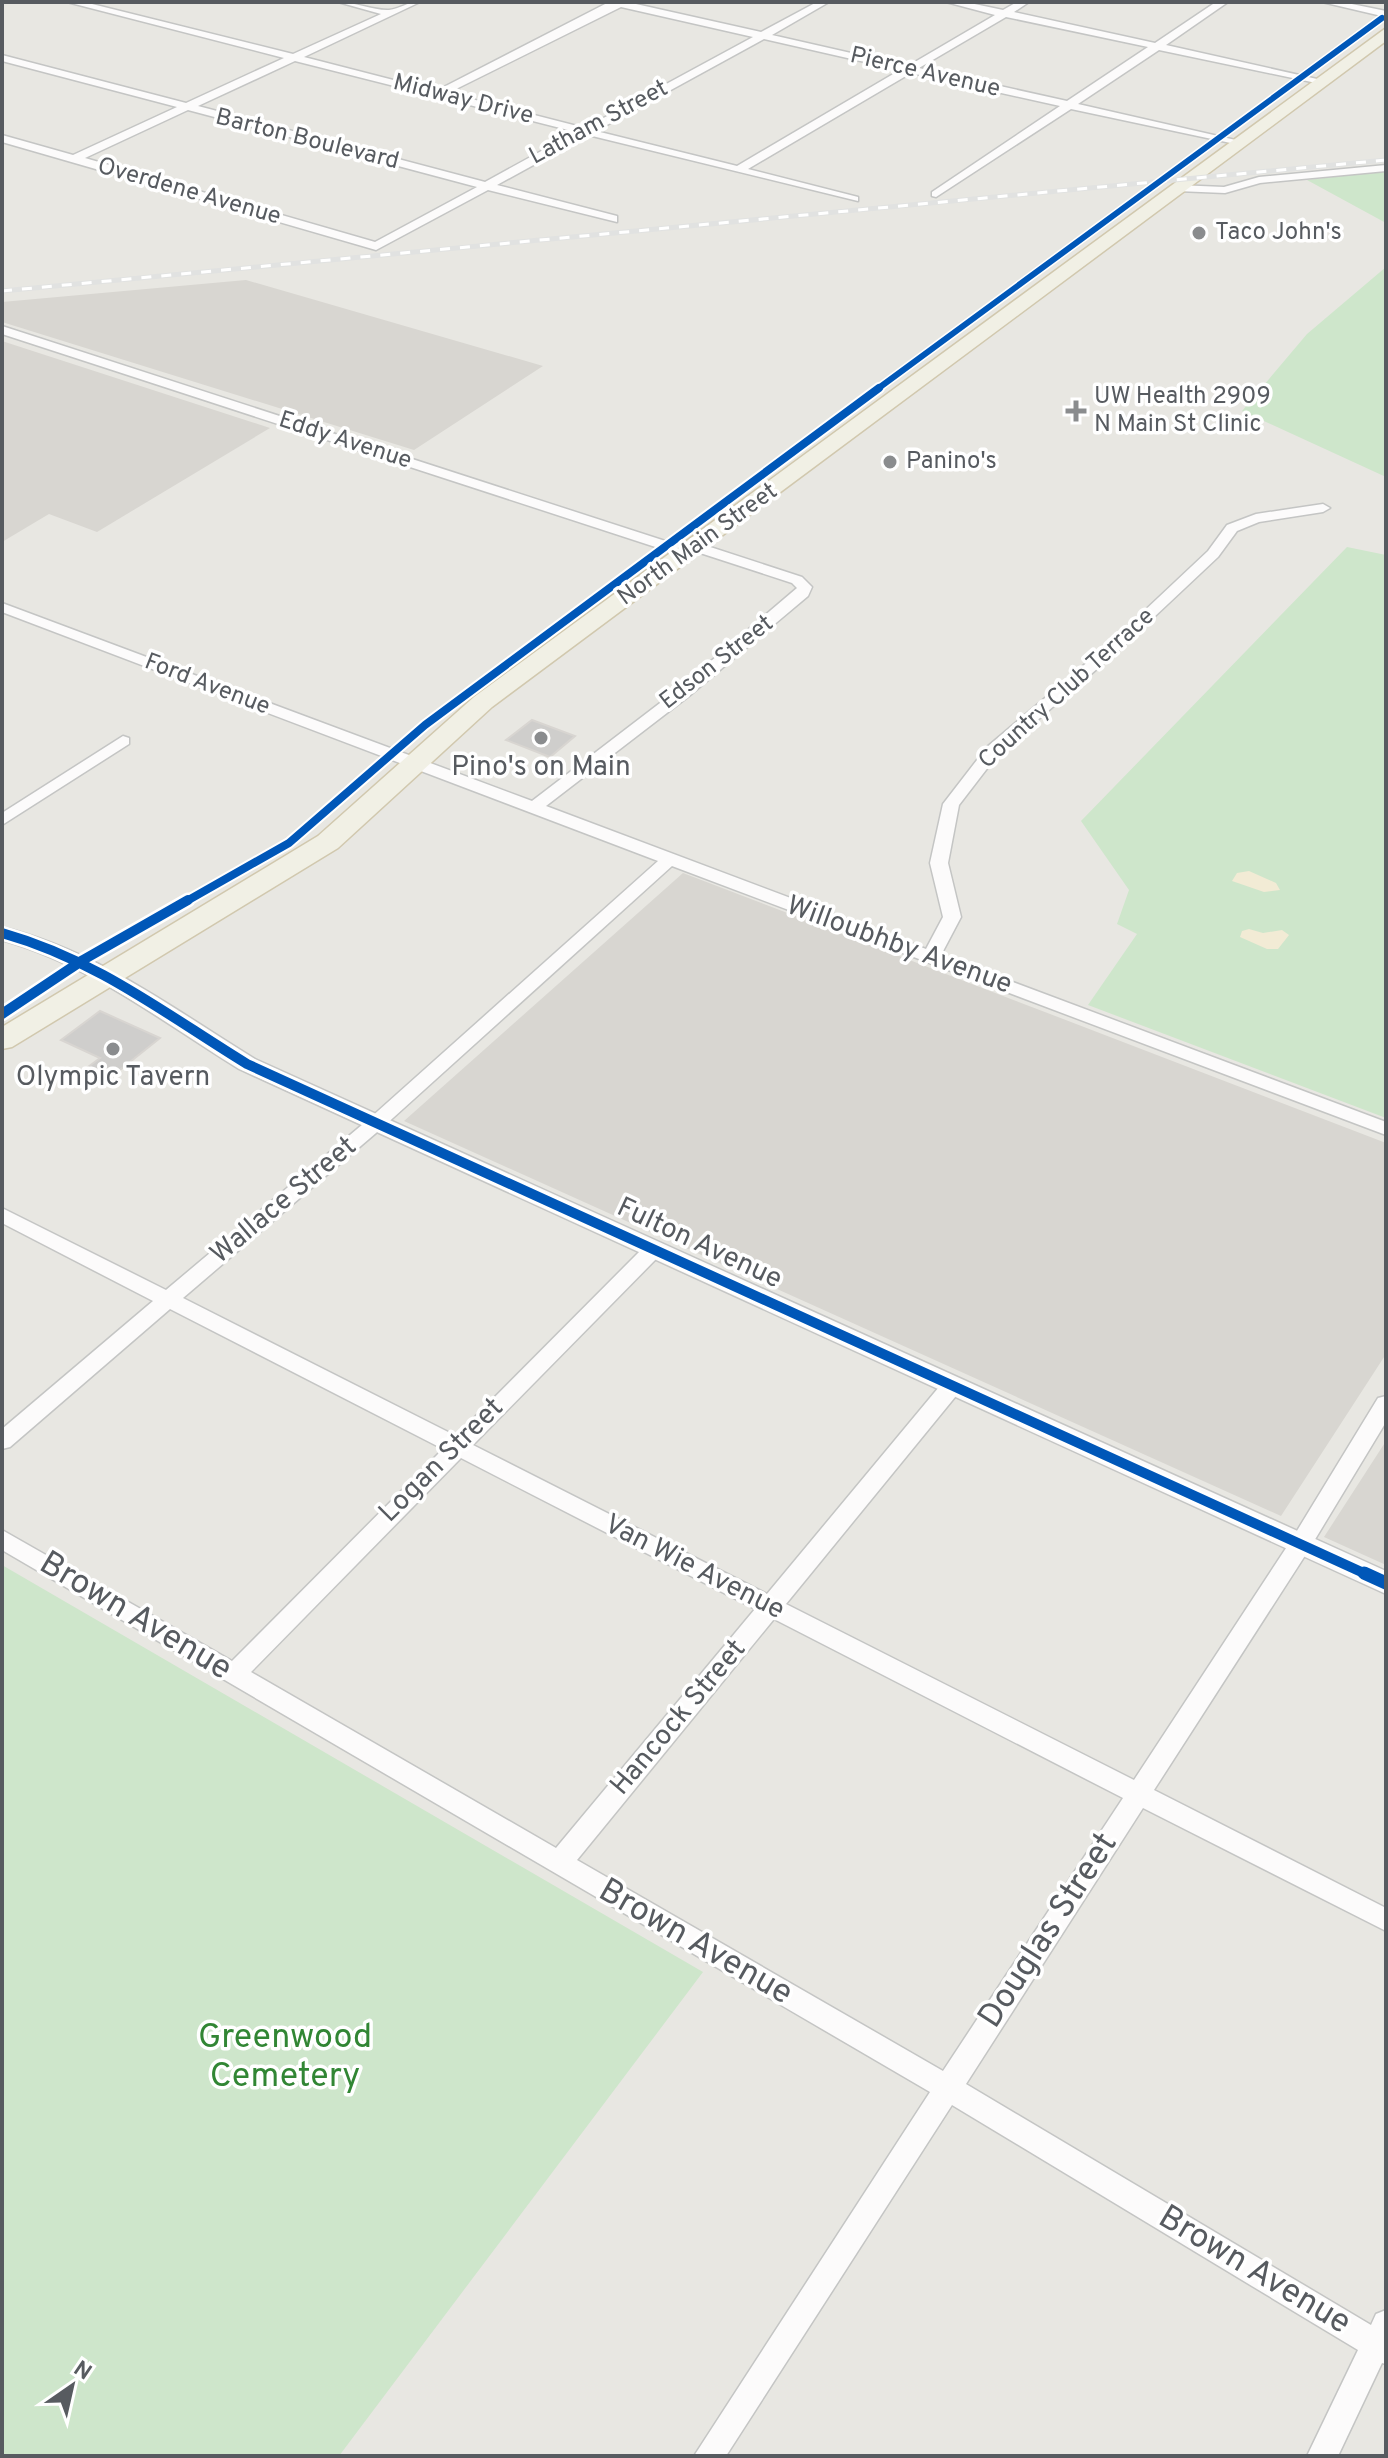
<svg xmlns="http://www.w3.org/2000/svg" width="1388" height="2458" viewBox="0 0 1388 2458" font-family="Overpass,sans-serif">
  <rect width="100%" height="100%" fill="#e8e7e2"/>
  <!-- industrial -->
  <path fill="#d8d6d1" d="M246 280 543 366 414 450 2 322V302Z
    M2 341 270 428 97 532 49 514 2 542Z
    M683 873 1386 1143V1354L1281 1516 404 1121Z
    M1386 1441V1565L1324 1537Z"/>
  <!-- green -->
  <path fill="#cee6cb" d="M1386 171V223L1307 180Z
    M1386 267V477L1242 411 1307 334Z
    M1347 547 1386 555V1118L1088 1005 1137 934 1117 924 1129 890 1081 821Z
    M2 1565 703 1972 339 2456H2Z"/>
  <!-- sand -->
  <path fill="#f2ebd5" d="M1249 871 1276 883 1280 890 1264 892 1232 881 1237 873Z
    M1249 929 1263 933 1282 930 1289 935 1278 949H1267L1240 937 1242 931Z"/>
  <!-- building -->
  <path fill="#cfcecc" stroke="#d8d5d1" stroke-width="2" d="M532 720 575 736 550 757 506 740Z
    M100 1011 160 1038 106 1081 84 1070 100 1058 61 1040Z"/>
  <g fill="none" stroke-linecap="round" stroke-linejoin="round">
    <defs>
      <path id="minor" d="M67 2H84L293 54 381 14 338 2C354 2 376 11 389 10 400 9 406 2 420 2L304 57 436 91 609 2H627L761 32 817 2H829L772 35 908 66 995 15 946 2H965L1003 10 1017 2H1029L1014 12 1155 43 1216 2H1228L1166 45 1326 81 1321 84 1159 50 1078 104 1240 141V145L1071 109 936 197 932 196V192L1060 106 911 73 748 169 858 197V201L588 135 497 185 617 216V222L488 190 376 250 2 142V135L73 155 177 107 2 61V55L186 103 284 58ZM621 7 753 37 585 128 448 93ZM1006 17 1148 47 1067 101 919 68ZM764 39 900 70 737 166 596 131ZM295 61 576 132 485 182 198 106ZM188 110 477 187 375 242 85 158Z
        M1322 2H1342L1386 11V17Z
        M1386 165V171L1260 183 1225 193 1177 191 1171 188 1177 185 1224 187 1259 177Z
        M2 326 690 549 691 544H701L802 577 812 587 808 596 689 696 546 806 926 949 943 917 930 863 943 804 987 747 1109 644 1208 551 1227 525 1256 514 1323 504 1330 508 1323 512 1259 522 1237 531 1218 557 1119 650 999 753 959 805 948 863 961 917 941 955 1386 1122V1135L672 866 383 1127 183 1298 456 1436 646 1245H660L663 1250 660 1255 473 1445 767 1594 944 1381H960L963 1386 960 1391 786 1604 1134 1780 1292 1539 1378 1398 1386 1396V1422L1308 1551 1154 1790 1386 1908V1931L1143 1808 966 2084 1371 2325 1376 2314 1386 2310V2364L1382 2363 1338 2456H1307L1358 2350 952 2105 726 2456H694L930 2092 2 1550V1530L232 1661 443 1449 170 1309 10 1447 2 1449V1429L153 1301 2 1223V1208L166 1290 369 1119 658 861 2 612V603L532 801 677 690 797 588 792 583 694 551 693 556H683L2 334ZM461 1458 755 1609 556 1848 251 1672ZM774 1619 1123 1798 943 2071 577 1860Z
        M123 736 129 738V744L2 825V813Z"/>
      <path id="tertiary" d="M2 927C98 951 172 1008 255 1059L1386 1571V1594L239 1069C161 1021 91 965 2 940Z"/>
      <path id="primary" d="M1386 28V41L492 707 338 848 12 1047 2 1049V1027L318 836 474 697Z"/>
    </defs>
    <!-- minor casing -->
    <use href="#minor" stroke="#c4c5c4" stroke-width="3"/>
    <!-- tertiary casing -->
    <use href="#tertiary" stroke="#c4c5c4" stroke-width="3"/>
    <!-- primary casing -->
    <use href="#primary" stroke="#d1c8ae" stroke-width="3"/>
    <!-- minor -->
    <use href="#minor" fill="#fcfbfb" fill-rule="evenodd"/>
    <!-- tertiary -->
    <use href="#tertiary" fill="#fcfbfb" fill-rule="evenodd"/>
    <!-- primary -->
    <use href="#primary" fill="#f1f0e5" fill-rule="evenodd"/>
    <defs>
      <path id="rail" d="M2 291 1386 160"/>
    </defs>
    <!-- rail casing -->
    <use href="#rail" stroke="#e1e2e1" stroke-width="5"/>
    <!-- rail -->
    <use href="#rail" stroke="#fff" stroke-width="3" stroke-dasharray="10" stroke-linecap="butt"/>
    <defs>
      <path id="cycleway-far3" d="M876 390 1382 18"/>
      <path id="cycleway-far2" d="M185 902 289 843 425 725 879 388"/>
      <path id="cycleway-far1" d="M2 933C97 960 164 1013 247 1064L1368 1575
        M2 1014 83 960 188 900"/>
      <path id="cycleway" d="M1364 1573 1386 1583"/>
    </defs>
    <!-- cycleway-far3 casing -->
    <use href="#cycleway-far3" stroke="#fff" stroke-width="9"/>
    <!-- cycleway-far2 casing -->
    <use href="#cycleway-far2" stroke="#fff" stroke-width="12"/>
    <!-- cycleway-far1 casing -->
    <use href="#cycleway-far1" stroke="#fff" stroke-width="15"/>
    <!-- cycleway casing -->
    <use href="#cycleway" stroke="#fff" stroke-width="18"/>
    <!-- cycleway-far3 -->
    <use href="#cycleway-far3" stroke="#0057b8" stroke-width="6"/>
    <!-- cycleway-far2 -->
    <use href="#cycleway-far2" stroke="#0057b8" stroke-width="8"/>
    <!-- cycleway-far1 -->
    <use href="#cycleway-far1" stroke="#0057b8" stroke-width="10"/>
    <!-- cycleway -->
    <use href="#cycleway" stroke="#0057b8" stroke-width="13"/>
  </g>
  <!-- markers -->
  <g fill="#8a8c8e" stroke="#fff" stroke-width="3">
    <circle cx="1199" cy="233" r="8"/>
    <path d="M1072 399h8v8h8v8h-8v8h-8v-8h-8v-8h8z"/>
    <circle cx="890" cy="462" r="8"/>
    <circle cx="541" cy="738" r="8"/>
    <circle cx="113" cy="1049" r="8"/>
  </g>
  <g text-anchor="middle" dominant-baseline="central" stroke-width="7" stroke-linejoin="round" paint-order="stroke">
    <!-- far-street labels -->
    <g font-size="24" fill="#575b60" stroke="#fff">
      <text transform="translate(925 73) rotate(13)">Pierce Avenue</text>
      <text transform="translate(463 100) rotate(14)">Midway Drive</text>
      <text transform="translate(599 123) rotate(-28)">Latham Street</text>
      <text transform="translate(307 140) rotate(14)">Barton Boulevard</text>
      <text transform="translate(189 192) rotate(16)">Overdene Avenue</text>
      <text transform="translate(345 441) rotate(18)">Eddy Avenue</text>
      <text transform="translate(698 545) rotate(-36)">North Main Street</text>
      <text transform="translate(717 663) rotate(-38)">Edson Street</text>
      <text transform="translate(207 685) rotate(21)">Ford Avenue</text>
      <text transform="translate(1067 689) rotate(-42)">Country Club Terrace</text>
    </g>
    <!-- far-poi labels -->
    <g font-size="24" fill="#575b60" stroke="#fff" text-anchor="start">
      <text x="1215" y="233">Taco John's</text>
      <text x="1094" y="397">UW Health 2909<tspan x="1094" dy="28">N Main St Clinic</tspan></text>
      <text x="906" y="462">Panino's</text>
    </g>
    <!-- poi labels -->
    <g font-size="28" fill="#575b60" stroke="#fff">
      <text x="541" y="768">Pino's on Main</text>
      <text x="113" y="1078">Olympic Tavern</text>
    </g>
    <!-- street labels -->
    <g font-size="28" fill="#575b60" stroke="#fff">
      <text transform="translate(899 946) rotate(20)">Willoubhby Avenue</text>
      <text transform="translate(284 1201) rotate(-40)">Wallace Street</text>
      <text transform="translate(699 1244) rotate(25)">Fulton Avenue</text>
      <text transform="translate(442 1461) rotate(-45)">Logan Street</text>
      <text transform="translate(694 1568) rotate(27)">Van Wie Avenue</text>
      <text transform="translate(679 1718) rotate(-50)">Hancock Street</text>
    </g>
    <!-- near-street labels -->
    <g font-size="34" fill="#575b60" stroke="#fff">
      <text transform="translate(135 1617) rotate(31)">Brown Avenue</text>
      <text transform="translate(1049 1931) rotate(-57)">Douglas Street</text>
      <text transform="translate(695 1943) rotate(30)">Brown Avenue</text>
      <text transform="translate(1254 2271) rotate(31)">Brown Avenue</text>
    </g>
    <!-- near-park labels -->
    <g font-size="34" fill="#318634" stroke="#fff">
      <text x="285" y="2038">Greenwood<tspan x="285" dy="39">Cemetery</tspan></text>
    </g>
  </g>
  <!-- border -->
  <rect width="1388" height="2458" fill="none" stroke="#575b60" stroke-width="8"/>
  <!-- north arrow -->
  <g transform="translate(72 2386) rotate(34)" stroke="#ffffff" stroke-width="6" paint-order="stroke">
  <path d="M0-6L14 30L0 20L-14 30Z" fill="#575b60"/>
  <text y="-12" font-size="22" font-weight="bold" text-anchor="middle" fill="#575b60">N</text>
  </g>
</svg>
